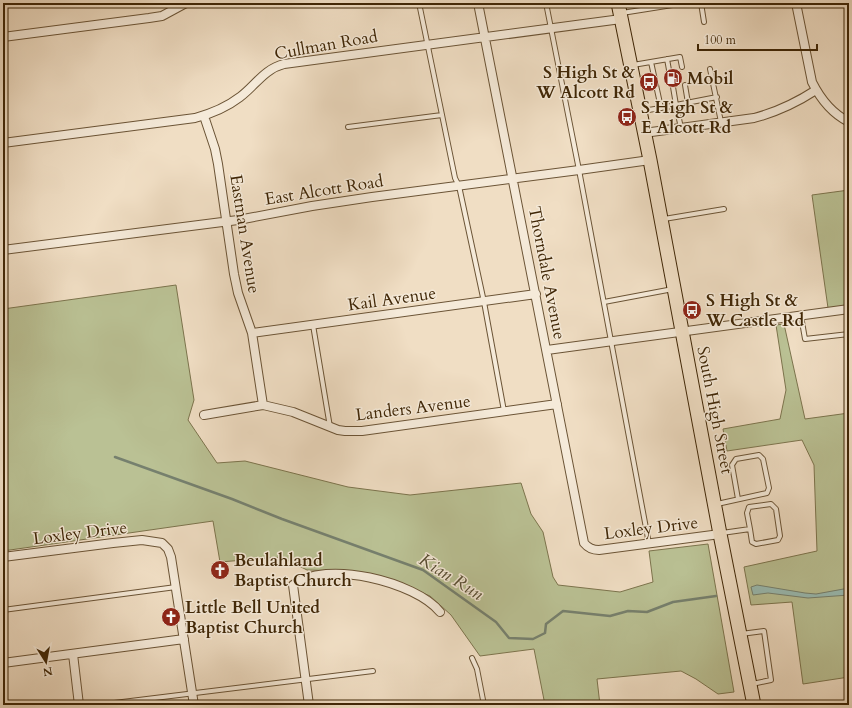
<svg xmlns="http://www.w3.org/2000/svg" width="852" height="708" viewBox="0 0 852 708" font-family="Cardo,serif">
  <rect width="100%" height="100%" fill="#f0dec4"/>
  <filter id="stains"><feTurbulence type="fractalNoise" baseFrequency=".005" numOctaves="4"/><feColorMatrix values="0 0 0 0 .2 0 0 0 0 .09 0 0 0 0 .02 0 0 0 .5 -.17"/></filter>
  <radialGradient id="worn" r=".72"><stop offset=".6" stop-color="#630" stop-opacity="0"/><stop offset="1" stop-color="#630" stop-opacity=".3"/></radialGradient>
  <!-- green -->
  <path fill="#bac194" stroke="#7c744d" d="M849 190V305L828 308 812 195Z
    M176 285 194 400 188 420 217 463 245 461 348 487 410 495 521 483 531 514 543 532 553 577 558 585 620 592 653 582 649 551 708 544 734 692 718 694 696 679 681 671 597 679 600 705H545L534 649 480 656 451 615 430 596 390 579 352 571 307 570 281 557 220 562 213 521 3 551V309Z
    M784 324 805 419 849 413V677L803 684 792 602 751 605 744 567 817 551 814 465 802 440 727 451 723 429 780 419 786 390 776 325Z"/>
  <!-- water -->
  <path fill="#9abcb3" stroke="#76806e" d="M757 585 805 593 816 594 849 588V595L808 598 768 593 753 595 751 587Z"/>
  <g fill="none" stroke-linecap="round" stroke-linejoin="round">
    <!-- stream -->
    <path stroke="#76806e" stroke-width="2.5" d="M115 457 232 499 282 519 423 570 496 622 509 638 533 639 545 633 546 624 563 611 610 616 628 611 647 612 673 602 716 596"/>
    <defs>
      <path id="lane" d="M419 3 455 178 459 186 484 302 504 411
        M546 3 579 170 649 544
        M701 3 704 22
        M622 13 685 3
        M667 59 669 70
        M633 65 680 57 682 67
        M710 69 721 122
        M685 85 688 103
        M673 87 676 105 717 97
        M661 108 676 105 681 128
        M642 111 661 108 651 62
        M348 127 442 115
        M664 219 724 209
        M604 302 673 289
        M801 316 805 339 849 334
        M313 325 330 427
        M717 504 767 493 769 488 763 459 759 455 736 459 732 465 738 499
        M722 533 750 529 752 542 756 544 778 540 780 536 776 509 771 504 749 507 747 513 750 529
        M3 610 176 587
        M741 634 764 631 771 680 752 684
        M472 658 477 669 484 705
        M98 705 373 671"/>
      <path id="street" d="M478 3 584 543C588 548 592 550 599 550L720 534
        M796 3 812 82C820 98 833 114 849 122
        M3 37 149 18 162 16 186 3
        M204 116 215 149 218 164 234 274 238 293 252 333 263 405
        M644 133 754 118C777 112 796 103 816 90
        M3 143 195 118C210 114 227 107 240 97 255 86 264 69 284 64L621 19
        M3 250 238 220 312 206 372 197 579 170 650 160
        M252 333 536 294
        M547 350 849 309
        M204 415 263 405 293 412 338 430 345 431H362L557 404
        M3 557 113 543 142 540 162 543 168 549 171 557 194 705
        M73 654 79 705
        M3 663 184 639
        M309 705 293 585C325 559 416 582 440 612"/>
      <path id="primary" d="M618 3 650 160 720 534 754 705"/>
    </defs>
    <!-- lane casing -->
    <use href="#lane" stroke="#6b5436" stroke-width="6"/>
    <!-- street casing -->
    <use href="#street" stroke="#6b5436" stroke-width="10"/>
    <!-- primary casing -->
    <use href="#primary" stroke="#3f2606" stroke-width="15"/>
    <!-- lane -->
    <use href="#lane" stroke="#f5ead9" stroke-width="4"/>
    <!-- street -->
    <use href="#street" stroke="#f5ead9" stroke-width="8"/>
    <!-- primary -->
    <use href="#primary" stroke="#f0dec4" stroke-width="13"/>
  </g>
  <!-- icons -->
  <defs>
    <symbol id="fuel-disc" viewBox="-11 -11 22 22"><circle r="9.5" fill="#8f2418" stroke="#f5ead9"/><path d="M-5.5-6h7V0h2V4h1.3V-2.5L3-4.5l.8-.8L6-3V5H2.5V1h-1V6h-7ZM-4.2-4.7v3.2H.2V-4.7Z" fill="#fff"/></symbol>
    <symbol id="bus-disc" viewBox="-11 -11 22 22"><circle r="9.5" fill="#8f2418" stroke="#f5ead9"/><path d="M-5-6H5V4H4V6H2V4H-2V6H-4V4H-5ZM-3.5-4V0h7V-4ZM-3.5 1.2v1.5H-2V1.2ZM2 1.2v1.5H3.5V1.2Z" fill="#fff"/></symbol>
    <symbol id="church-disc" viewBox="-11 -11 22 22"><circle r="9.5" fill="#8f2418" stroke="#f5ead9"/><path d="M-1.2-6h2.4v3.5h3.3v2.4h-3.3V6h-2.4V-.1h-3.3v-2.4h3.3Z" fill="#fff"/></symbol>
  </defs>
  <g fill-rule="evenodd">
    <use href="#fuel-disc" x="662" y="67" width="22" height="22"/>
    <use href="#bus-disc" x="638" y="71" width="22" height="22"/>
    <use href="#bus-disc" x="616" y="106" width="22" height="22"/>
    <use href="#bus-disc" x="681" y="299" width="22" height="22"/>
    <use href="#church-disc" x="209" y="559" width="22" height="22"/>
    <use href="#church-disc" x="160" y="606" width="22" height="22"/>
  </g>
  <g text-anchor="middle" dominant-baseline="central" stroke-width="3" stroke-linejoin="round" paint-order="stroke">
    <!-- street labels -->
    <g font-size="17" fill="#3f2606" stroke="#f5ead9">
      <text transform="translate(326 45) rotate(-10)">Cullman Road</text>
      <text transform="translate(324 190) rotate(-9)">East Alcott Road</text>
      <text transform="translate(245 234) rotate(81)">Eastman Avenue</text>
      <text transform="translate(547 273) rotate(79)">Thorndale Avenue</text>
      <text transform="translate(392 299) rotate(-8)">Kail Avenue</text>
      <text transform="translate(413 408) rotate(-7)">Landers Avenue</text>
      <text transform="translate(715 410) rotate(79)">South High Street</text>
      <text transform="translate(651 528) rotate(-7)">Loxley Drive</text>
      <text transform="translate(80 533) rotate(-7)">Loxley Drive</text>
    </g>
    <!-- poi labels -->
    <g font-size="17" font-weight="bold" fill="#3f2606" stroke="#f5ead9" text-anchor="start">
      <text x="635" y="72" text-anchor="end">S High St &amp;<tspan x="635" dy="20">W Alcott Rd</tspan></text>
      <text x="687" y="78">Mobil</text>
      <text x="641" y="107">S High St &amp;<tspan x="641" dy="20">E Alcott Rd</tspan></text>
      <text x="706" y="300">S High St &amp;<tspan x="706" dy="20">W Castle Rd</tspan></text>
      <text x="234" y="560">Beulahland<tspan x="234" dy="20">Baptist Church</tspan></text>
      <text x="185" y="607">Little Bell United<tspan x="185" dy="20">Baptist Church</tspan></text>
    </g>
    <!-- water labels -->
    <g font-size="18" font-style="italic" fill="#564c31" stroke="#f5ead9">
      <text transform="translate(451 577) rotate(32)">Kian Run</text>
    </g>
  </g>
  <!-- margin -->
  <rect width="852" height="708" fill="none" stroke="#f0dec4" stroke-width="16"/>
  <rect x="4" y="4" width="844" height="700" fill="none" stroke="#3f2606" stroke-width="2"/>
  <rect x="8" y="8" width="836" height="692" fill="none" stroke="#3f2606"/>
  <!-- north arrow -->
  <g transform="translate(46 662) rotate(169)" stroke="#f5ead9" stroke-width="3" paint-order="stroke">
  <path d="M0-3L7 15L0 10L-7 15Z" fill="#3f2606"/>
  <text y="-6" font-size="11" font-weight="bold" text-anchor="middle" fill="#3f2606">N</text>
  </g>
  <!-- scale -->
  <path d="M698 44v6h119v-6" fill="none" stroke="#3f2606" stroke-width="2"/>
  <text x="704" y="44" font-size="12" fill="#3f2606" stroke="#f5ead9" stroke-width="3" paint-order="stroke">100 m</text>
  <rect width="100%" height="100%" filter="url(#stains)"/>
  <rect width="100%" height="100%" fill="url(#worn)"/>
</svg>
